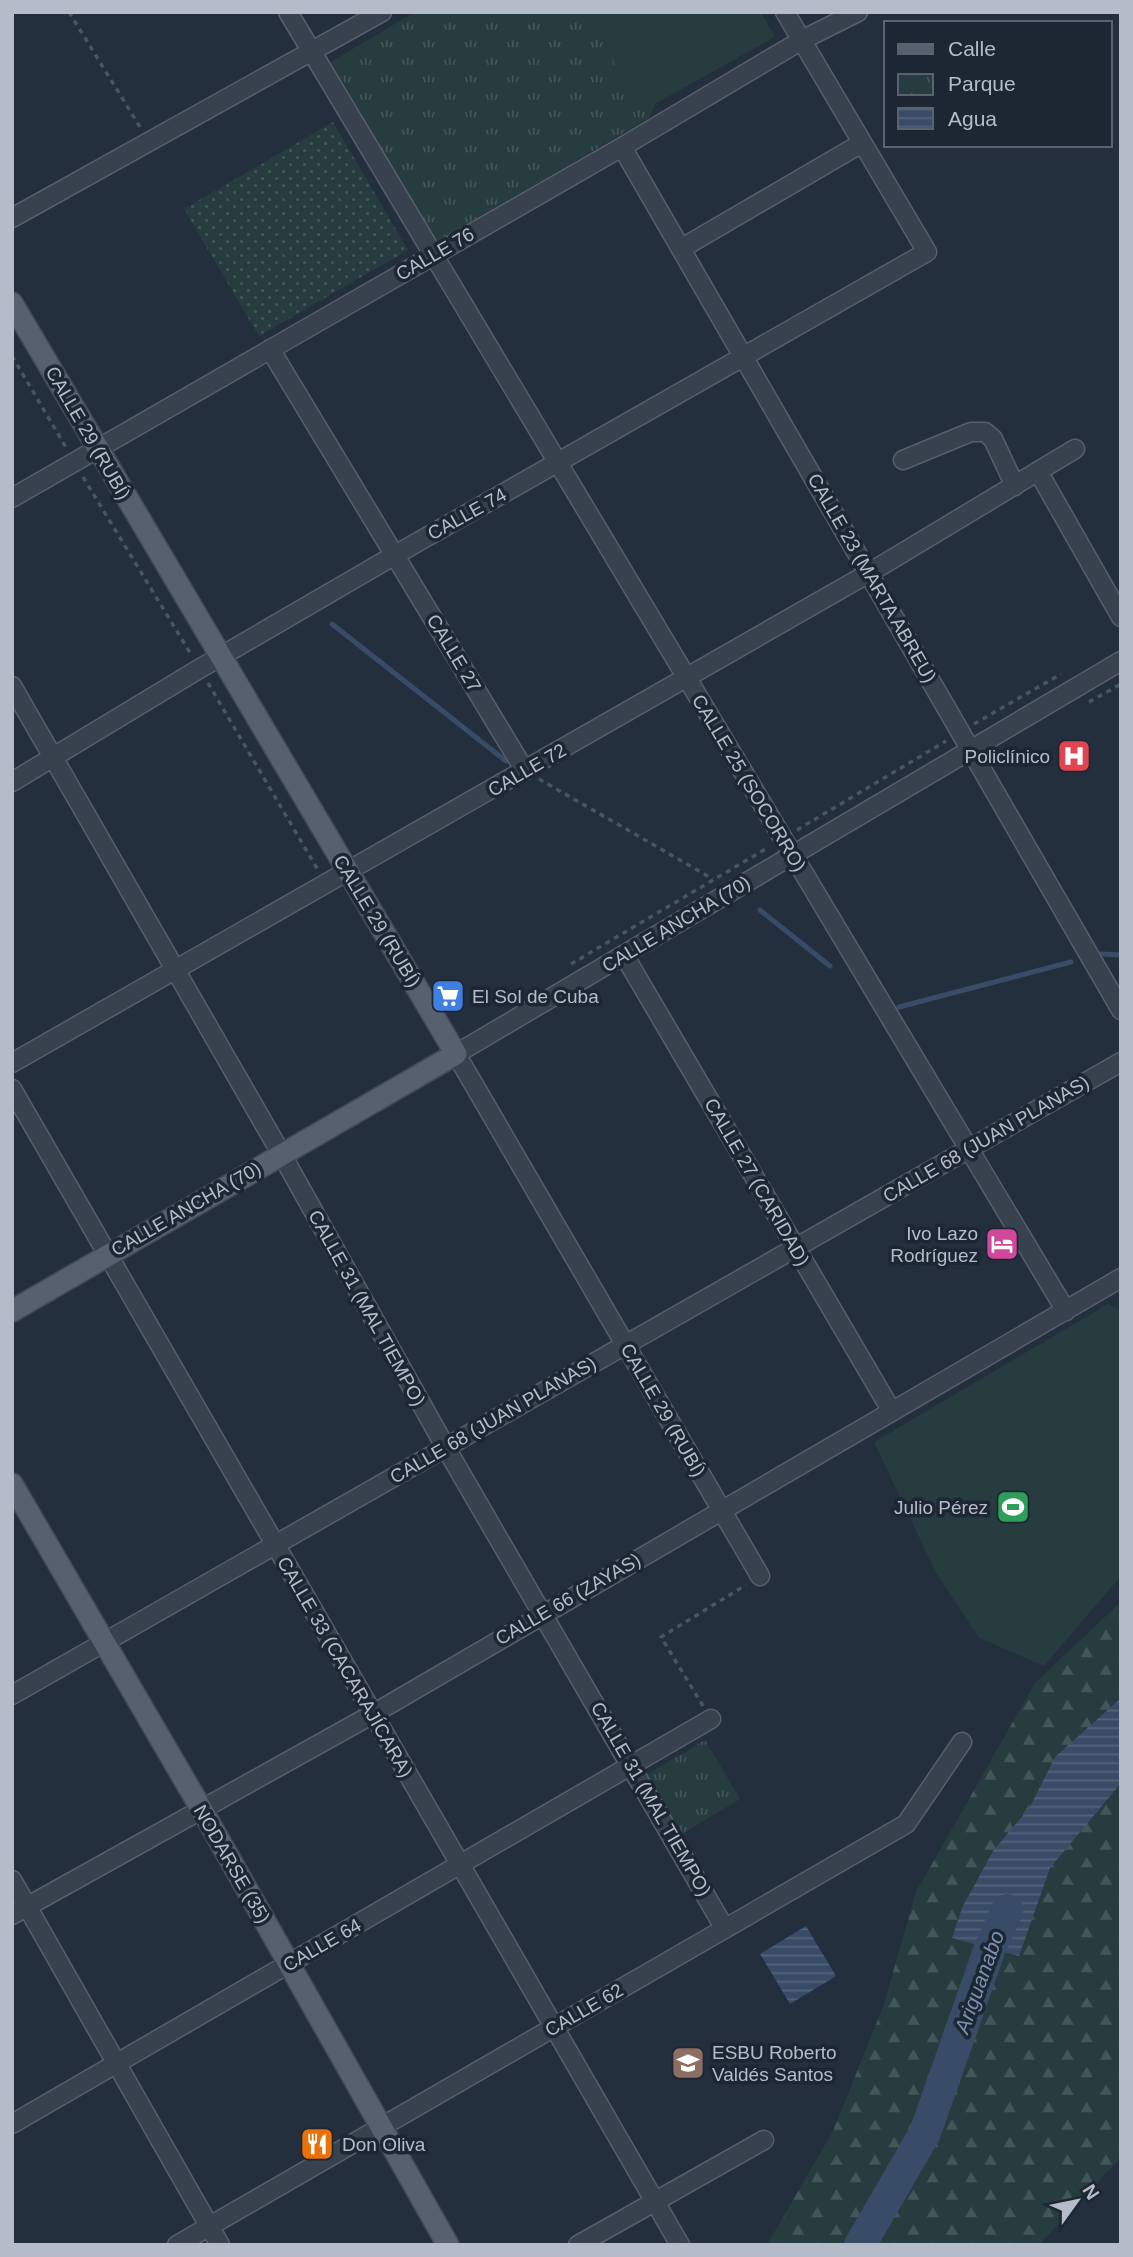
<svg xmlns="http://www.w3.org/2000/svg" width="1133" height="2257" viewBox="0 0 1133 2257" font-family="Arial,sans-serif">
  <defs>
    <pattern id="forest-firs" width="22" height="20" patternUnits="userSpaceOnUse" patternTransform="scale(1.75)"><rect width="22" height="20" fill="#263c3f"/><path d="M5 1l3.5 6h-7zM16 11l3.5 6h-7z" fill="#435659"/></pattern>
    <pattern id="park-tufts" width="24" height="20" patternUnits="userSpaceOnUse" patternTransform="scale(1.75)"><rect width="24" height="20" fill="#263c3f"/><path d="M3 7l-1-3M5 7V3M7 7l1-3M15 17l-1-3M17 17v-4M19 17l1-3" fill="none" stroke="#435659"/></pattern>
    <pattern id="garden-dots" width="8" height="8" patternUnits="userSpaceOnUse" patternTransform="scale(1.75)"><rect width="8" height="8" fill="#263c3f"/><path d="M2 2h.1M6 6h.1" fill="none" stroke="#435659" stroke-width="1.8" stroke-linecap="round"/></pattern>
    <pattern id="water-rules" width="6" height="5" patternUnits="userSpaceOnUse" patternTransform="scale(1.75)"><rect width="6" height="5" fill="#394c67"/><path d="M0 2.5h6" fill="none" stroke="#53647b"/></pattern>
  </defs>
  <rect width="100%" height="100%" fill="#242f3e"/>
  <!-- grass -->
  <path fill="#263c3f" d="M611 12H761L775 37 655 104 626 90 605 43Z
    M1108 1304 1121 1310V1576L1044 1666 979 1638 936 1573 874 1442Z"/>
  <!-- forest -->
  <path fill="url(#forest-firs)" d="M1121 1602V2157L1039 2245H767L833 2131 883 2007 916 1892 1035 1683Z"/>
  <!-- park -->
  <path fill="url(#park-tufts)" d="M415 12H611L605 43 626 90 655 104 649 118 437 242 331 62Z
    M705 1740 740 1799 682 1834 646 1775Z"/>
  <!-- garden -->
  <path fill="url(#garden-dots)" d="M333 122 408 250 259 336 184 209Z"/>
  <!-- water -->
  <path fill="url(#water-rules)" d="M1121 1698V1783L1050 1868 1019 1956 952 1938 962 1908 993 1851 1030 1807 1055 1757Z
    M806 1926 836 1976 790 2004 760 1954Z"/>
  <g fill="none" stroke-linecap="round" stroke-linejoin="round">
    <!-- stream -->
    <path stroke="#394c67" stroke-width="5" d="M332 624 506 761
      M760 910 830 966
      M1101 954 1121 955
      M899 1007 1071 962"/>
    <!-- river -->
    <path stroke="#394c67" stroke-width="32" d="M860 2245 925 2133 990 1948 1007 1910"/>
    <defs>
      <path id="minor" d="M288 12 1066 1311
        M622 147 1121 1010
        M12 218 382 12
        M682 248 862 143
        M270 349 525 771
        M903 460 971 432H985L993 439 1015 486
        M1039 473 1121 617
        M12 498 622 147 802 40 858 12
        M12 686 282 1155 446 1448 725 1929
        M12 782 199 669 395 555 927 252 785 12
        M624 955 891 1410
        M12 1063 869 573 1075 449
        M12 1089 680 2245
        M760 1576 456 1054 1121 661
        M12 1695 1121 1062
        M12 1880 220 2245
        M12 1915 373 1714 1121 1278
        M12 2124 711 1719
        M177 2245 906 1824 962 1742
        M578 2245 764 2140"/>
      <path id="major" d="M12 303 456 1054 12 1311
        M12 1484 202 1810 448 2245"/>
    </defs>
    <!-- minor casing -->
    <use href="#minor" stroke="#565f6c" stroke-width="21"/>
    <!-- major casing -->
    <use href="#major" stroke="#414a57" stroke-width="24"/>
    <!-- path -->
    <path stroke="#44595c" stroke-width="3.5" stroke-dasharray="5 5" stroke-linecap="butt" d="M69 12 140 127
      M12 356 67 449
      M83 477 192 656
      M208 683 318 870
      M1089 702 1121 684
      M974 724 1061 674
      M539 779 713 879
      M797 830 946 741
      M571 964 769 847
      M703 1706 661 1637 746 1585"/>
    <!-- minor -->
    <use href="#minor" stroke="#38414e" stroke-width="18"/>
    <!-- major -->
    <use href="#major" stroke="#56606e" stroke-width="21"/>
  </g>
  <!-- icons -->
  <defs>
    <symbol id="hospital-square" viewBox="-11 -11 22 22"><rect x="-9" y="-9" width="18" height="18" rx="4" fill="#e0444e" stroke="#1d2633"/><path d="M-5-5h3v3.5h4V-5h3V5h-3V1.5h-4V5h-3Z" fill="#fff"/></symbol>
    <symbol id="supermarket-square" viewBox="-11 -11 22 22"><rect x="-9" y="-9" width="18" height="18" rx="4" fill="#3f7fe0" stroke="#1d2633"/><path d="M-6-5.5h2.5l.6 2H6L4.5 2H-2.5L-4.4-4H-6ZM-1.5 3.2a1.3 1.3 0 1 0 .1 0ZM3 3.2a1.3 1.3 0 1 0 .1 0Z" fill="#fff"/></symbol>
    <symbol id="hotel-square" viewBox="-11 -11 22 22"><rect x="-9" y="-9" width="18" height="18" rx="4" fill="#d1479c" stroke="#1d2633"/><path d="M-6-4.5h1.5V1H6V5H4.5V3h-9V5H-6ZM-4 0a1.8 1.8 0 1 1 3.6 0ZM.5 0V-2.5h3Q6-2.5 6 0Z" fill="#fff"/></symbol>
    <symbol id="stadium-square" viewBox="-11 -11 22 22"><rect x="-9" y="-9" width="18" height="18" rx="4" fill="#2e9e5b" stroke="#1d2633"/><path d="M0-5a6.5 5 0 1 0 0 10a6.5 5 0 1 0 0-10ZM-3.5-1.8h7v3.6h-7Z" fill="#fff"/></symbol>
    <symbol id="school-square" viewBox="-11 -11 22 22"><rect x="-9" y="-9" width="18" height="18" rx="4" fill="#8d6e63" stroke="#1d2633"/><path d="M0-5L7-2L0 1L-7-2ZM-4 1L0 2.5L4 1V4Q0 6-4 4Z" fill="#fff"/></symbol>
    <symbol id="restaurant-square" viewBox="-11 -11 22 22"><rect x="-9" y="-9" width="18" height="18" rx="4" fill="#e8710a" stroke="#1d2633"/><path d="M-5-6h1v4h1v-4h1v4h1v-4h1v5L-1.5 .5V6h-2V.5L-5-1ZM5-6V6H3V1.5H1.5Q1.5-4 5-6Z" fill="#fff"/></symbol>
  </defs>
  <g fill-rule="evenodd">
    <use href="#hospital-square" x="1055" y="737" width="38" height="38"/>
    <use href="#supermarket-square" x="429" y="977" width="38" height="38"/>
    <use href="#hotel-square" x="983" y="1225" width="38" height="38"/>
    <use href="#stadium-square" x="994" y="1488" width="38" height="38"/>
    <use href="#school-square" x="669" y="2044" width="38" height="38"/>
    <use href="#restaurant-square" x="298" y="2125" width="38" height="38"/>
  </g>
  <g text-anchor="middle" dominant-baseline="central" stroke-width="7" stroke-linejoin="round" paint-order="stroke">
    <!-- street labels -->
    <g font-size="19" fill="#b4bcc9" stroke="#1d2633">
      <text transform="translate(435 254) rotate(-30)">CALLE 76</text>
      <text transform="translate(88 433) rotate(60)">CALLE 29 (RUBÍ)</text>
      <text transform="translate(467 514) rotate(-29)">CALLE 74</text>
      <text transform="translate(872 578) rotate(60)">CALLE 23 (MARTA ABREU)</text>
      <text transform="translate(454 653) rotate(59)">CALLE 27</text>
      <text transform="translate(527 770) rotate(-30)">CALLE 72</text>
      <text transform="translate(749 783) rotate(59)">CALLE 25 (SOCORRO)</text>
      <text transform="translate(377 921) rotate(59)">CALLE 29 (RUBÍ)</text>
      <text transform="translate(676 924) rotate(-31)">CALLE ANCHA (70)</text>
      <text transform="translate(986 1139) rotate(-30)">CALLE 68 (JUAN PLANAS)</text>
      <text transform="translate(757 1182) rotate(60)">CALLE 27 (CARIDAD)</text>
      <text transform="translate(186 1209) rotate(-30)">CALLE ANCHA (70)</text>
      <text transform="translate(367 1308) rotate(61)">CALLE 31 (MAL TIEMPO)</text>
      <text transform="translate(663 1410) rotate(60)">CALLE 29 (RUBÍ)</text>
      <text transform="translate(493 1420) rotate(-30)">CALLE 68 (JUAN PLANAS)</text>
      <text transform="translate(568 1599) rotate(-30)">CALLE 66 (ZAYAS)</text>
      <text transform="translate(345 1667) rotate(60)">CALLE 33 (CACARAJÍCARA)</text>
      <text transform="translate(651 1799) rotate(60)">CALLE 31 (MAL TIEMPO)</text>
      <text transform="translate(232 1864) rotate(60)">NODARSE (35)</text>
      <text transform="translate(322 1945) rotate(-30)">CALLE 64</text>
      <text transform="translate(584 2010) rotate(-30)">CALLE 62</text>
    </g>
    <!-- poi labels -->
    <g font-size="19" fill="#b4bcc9" stroke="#1d2633" text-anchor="end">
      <text x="1050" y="756">Policlínico</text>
      <text x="472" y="996" text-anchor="start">El Sol de Cuba</text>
      <text x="978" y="1233">Ivo Lazo<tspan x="978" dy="22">Rodríguez</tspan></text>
      <text x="988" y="1507">Julio Pérez</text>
      <text x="712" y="2052" text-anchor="start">ESBU Roberto<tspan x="712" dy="22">Valdés Santos</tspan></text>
      <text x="342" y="2144" text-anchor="start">Don Oliva</text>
    </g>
    <!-- water labels -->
    <g font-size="21" font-style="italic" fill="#7c92b1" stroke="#1d2633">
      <text transform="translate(979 1982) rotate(-70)">Ariguanabo</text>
    </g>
  </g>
  <!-- border -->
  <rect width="1133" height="2257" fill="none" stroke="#b4bcc9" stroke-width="28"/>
  <!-- legend -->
  <rect x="884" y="21" width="228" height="126" fill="#1d2633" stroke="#59626f" stroke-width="2"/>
  <rect x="898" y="44" width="35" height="10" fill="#56606e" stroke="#59626f" stroke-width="2"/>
  <text x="948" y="56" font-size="21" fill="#b4bcc9">Calle</text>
  <rect x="898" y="74" width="35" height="21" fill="url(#park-tufts)" stroke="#59626f" stroke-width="2"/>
  <text x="948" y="91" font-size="21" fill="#b4bcc9">Parque</text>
  <rect x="898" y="108" width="35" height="21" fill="url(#water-rules)" stroke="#59626f" stroke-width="2"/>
  <text x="948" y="126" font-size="21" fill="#b4bcc9">Agua</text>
  <!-- north arrow -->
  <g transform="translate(1077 2201) rotate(57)" stroke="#1d2633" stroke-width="5" paint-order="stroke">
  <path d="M0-5L12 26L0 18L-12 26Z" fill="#b4bcc9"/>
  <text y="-10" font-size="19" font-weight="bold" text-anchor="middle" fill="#b4bcc9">N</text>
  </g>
</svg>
